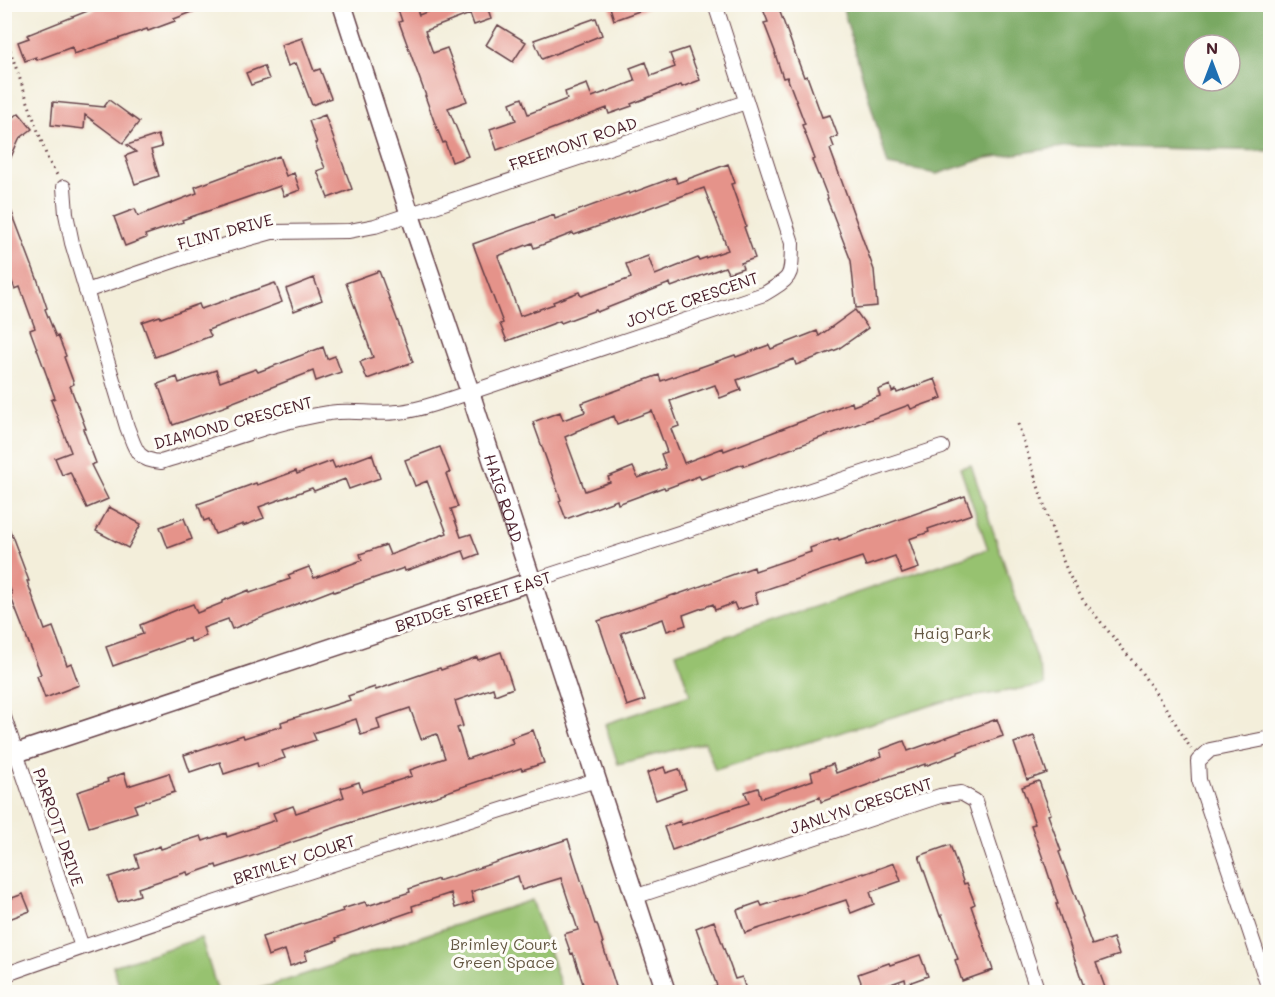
<svg xmlns="http://www.w3.org/2000/svg" width="1275" height="997" viewBox="0 0 1275 997" font-family="Mali,sans-serif">
  <rect width="100%" height="100%" fill="#fdfcf7"/>
  <filter id="ink" filterUnits="userSpaceOnUse"><feTurbulence type="fractalNoise" baseFrequency=".0167" numOctaves="2"/><feDisplacementMap in="SourceGraphic" scale="12" xChannelSelector="R" yChannelSelector="G"/><feConvolveMatrix kernelMatrix="1 2 1 2 8 2 1 2 1" color-interpolation-filters="sRGB"/></filter>
  <filter id="wash" filterUnits="userSpaceOnUse"><feTurbulence type="fractalNoise" baseFrequency=".008" numOctaves="4" result="noise"/><feDisplacementMap in="SourceGraphic" scale="24" xChannelSelector="R" yChannelSelector="G"/><feGaussianBlur stdDeviation="1.35" result="paint"/><feColorMatrix in="noise" values="0 0 0 0 0 0 0 0 0 0 0 0 0 0 0 0 0 1.4 0 .05"/><feComposite in="paint" operator="in"/></filter>
  <g filter="url(#wash)">
    <rect width="100%" height="100%" fill="#f3eeda"/>
    <!-- green -->
    <path fill="#97c26f" stroke="#70704d" stroke-width="1.5" d="M971 465 1045 685 946 701 715 770 705 742 618 764 605 724 690 695 676 653 988 549 960 468Z
      M532 900 563 992H247L269 986Z
      M201 938 218 992H121L113 966Z"/>
    <!-- forest -->
    <path fill="#79a862" stroke="#626446" stroke-width="1.5" fill-rule="evenodd" d="M842 5H1270V151L1071 146 987 158 937 174 888 165ZM1194 45H1230V81H1194Z"/>
    <g id="blocks">
      <!-- building -->
      <path fill="#e5938a" fill-rule="evenodd" d="M94 4H208V6L174 19 175 21 148 31 147 29 74 54 72 47 37 60 36 57 25 61 18 42 29 38 27 35 95 8Z
        M396 4H415L419 15 446 4H491V6L487 7 491 19 474 25 470 14 425 31 433 53 447 48 467 101 448 108 468 156 452 162 445 142 443 143 434 121 425 96H426L399 22 402 21Z
        M609 4H652L653 6 614 20Z
        M761 4H777L804 77 807 76 822 117 830 115 838 136 831 139 834 147 830 149 874 270 877 306 856 308 851 261 827 199 828 198 819 175H818L812 160 815 159 802 125 805 124 787 77 783 78 775 54H776L764 23 768 22Z
        M596 18 602 35 542 59 534 40Z
        M498 25 526 42 513 62 486 45Z
        M302 38 314 71 320 69 331 98 312 105 296 63 288 66 281 45Z
        M688 48 700 80 682 87 681 85 631 104 632 106 609 114 607 108 497 150 490 129 516 120 510 103 522 98 528 114 567 99 565 92 587 84 592 97 635 81 630 68 646 62 651 76 675 67 670 54Z
        M264 66 269 79 251 85 246 73Z
        M109 100 139 122 123 143 85 115 84 129 51 125 53 102 104 107Z
        M19 113 32 129 19 139 4 173V125Z
        M325 115 352 189 328 198 317 171 325 168 315 143H317L309 121Z
        M158 135 162 147 151 150 159 176 135 184 125 156 136 152 127 145Z
        M279 156 286 176 294 173 300 190 284 196 280 186 182 220 183 222 145 235 146 238 125 246 114 217 135 209 138 216 197 193 195 187Z
        M728 164 735 183 731 184 746 226 744 227 755 258 741 263 743 268 728 273 725 267 671 287 670 283 597 312 596 310 561 323 560 321 507 341 500 324 503 323 473 244 554 215 555 219 629 192V194L675 177 677 183ZM704 188 728 250 699 260 698 258 655 275 648 256 626 264 631 278 581 296 579 292 553 302 554 304 520 316 498 256 532 243 534 248 573 233 574 235Z
        M4 197H6L38 281 47 308 45 309 56 337 58 336 66 356 64 357 74 384 70 386 86 429H83L96 463 91 465 108 499 87 508 70 472 62 475 55 458 71 452 51 400 55 398 30 330 35 328 20 287 15 289 4 262Z
        M379 271 413 362 367 379 360 362 373 357 346 283Z
        M314 278 322 300 294 311 286 289Z
        M275 283 282 302 208 330 211 336 155 357 142 322 160 316 161 318 199 304 201 309Z
        M855 310 868 328 838 349 796 365 794 359 737 380 741 390 720 398 715 385 670 401 679 426 671 429 684 463 723 448 724 451 852 402 853 406 880 396 878 390 890 385 892 392 896 390 897 393 935 379 942 398 911 409 909 405 744 466 743 464 701 479 699 476 665 489 664 487 618 504 617 500 566 519 559 501 561 500 533 422 560 412 563 420 585 412 582 403 659 375 661 381 735 355 736 357 769 345 771 349 817 331 819 336ZM652 411 667 452 661 454 666 468 638 478 633 467 608 477 610 482 585 491 565 437 576 432V431L614 416 617 424Z
        M323 347 327 359 335 356 341 372 316 381 313 371 228 404 229 405 173 425 158 384 177 377 179 383 216 370 220 382 256 369 258 372Z
        M440 447 450 473 446 474 458 507 451 509 461 537 471 534 479 554 466 559 463 551 405 571 404 568 334 592 333 590 232 629 228 619 203 628 206 636 191 642 190 638 113 666 106 647 143 634 140 625 179 609 193 604 197 613 222 603V601L249 590 250 593 290 579 288 575 309 567 314 578 362 560 360 554 386 545 390 555 447 533 427 481 415 486 405 460Z
        M372 454 380 478 349 489 345 479 314 491 312 488 259 507 264 518 243 526V524L215 534 209 519 204 521 198 504 256 483 257 485 296 471 297 474 332 461 335 468Z
        M965 496 972 514 928 529 929 532 909 539 919 568 902 574 895 556 866 566 862 557 755 593 758 603 737 610 734 603 715 610 713 604 683 615 686 625 667 631 663 619 621 633 645 700 627 706 598 621 676 594V595L754 567 755 571 811 552 810 548 838 538 839 540 881 525V526Z
        M109 507 141 524 128 548 96 531Z
        M184 518 192 539 168 548 160 527Z
        M4 520H6L29 581H27L45 630 53 627 67 665 71 663 79 685 45 698 37 676 41 674 10 595 12 594 4 573Z
        M501 652 513 688 495 695 493 688 455 701 463 726 457 728 467 759 513 743 511 738 533 730 544 763 522 770 521 768 491 778V777L441 794V795L352 822 217 868 216 865 188 875 187 872 138 888 140 895 118 902 109 877 139 867 135 855 160 846 161 849 201 836 203 841 226 833 227 837 276 820 273 813 293 806 296 813 344 797 341 788 359 782 362 792 412 776 410 770 445 758 437 734 421 739 410 708 377 719 380 729 361 735 356 719 313 733 316 740 282 751 285 758 258 767 257 763 224 774 220 762 190 772 184 755 243 735 244 738 282 726 281 722 350 700 348 696 375 687 376 690 440 668 441 670 477 657 478 660Z
        M997 719 1003 736 958 752V754L925 766V764L881 779V780L821 802 820 797 672 850 664 827 680 821 681 825 749 803 745 792 758 788 761 798 813 780 811 772 833 764 836 773 882 756 880 750 904 741 908 751Z
        M1034 736 1047 773 1027 780 1014 743Z
        M664 767 666 773 679 769 686 789 656 800 647 773Z
        M124 773 128 786 169 773 175 792 134 805 137 812 89 827 77 792 108 782 107 779Z
        M1039 781 1051 814 1048 815 1061 851 1059 852 1083 917 1082 918 1092 945 1113 938 1119 955 1096 963 1107 993H1086L1056 904H1058L1046 867 1031 825 1035 824 1022 787Z
        M568 839 595 924H597L603 943H602L618 993H586L573 953 571 954 564 934 578 930 561 878 522 890 518 876 471 892 474 902 455 908 451 893 412 906 413 911 336 938 337 941 305 952 307 960 290 966 285 950 268 956 262 937 343 911 342 909 365 902 367 906 410 892 409 889 438 879V881Z
        M950 845 964 884 967 883 975 904 971 906 993 970 962 981 955 960 958 959 942 915 940 916 919 856Z
        M894 863 901 881 870 892 874 904 851 913 846 900 745 933 737 910 760 902 762 906 863 873 864 874Z
        M23 894 30 911 4 921V901Z
        M714 921 735 979 742 977 747 993H703V991L717 986 696 928Z
        M920 955 928 976 906 984 905 979 865 993 858 974 889 963 890 965Z"/>
    </g>
  </g>
  <g filter="url(#ink)">
    <use href="#blocks" fill-opacity="0" stroke="#633e45" stroke-width="1.5"/>
    <g fill="none" stroke-linecap="round" stroke-linejoin="round">
      <defs>
        <path id="minor" d="M64 187 66 214 72 243 127 427C136 449 135 460 161 462 216 445 271 422 329 413 351 409 375 415 398 412 415 411 431 405 447 400L764 294C794 276 791 277 792 243L715 4
          M86 291 194 254 272 232 349 231 375 226 746 102
          M532 581 942 447
          M4 717 82 947
          M634 897 940 796 961 793 975 801 1038 992
          M4 975C200 905 398 843 596 780
          M1270 992 1199 780 1198 761 1210 750 1270 738"/>
        <g id="tertiary">
          <path id="s1" d="M342 4 410 215 470 392 666 992"/>
          <path d="M4 757 532 581"/>
        </g>
      </defs>
      <!-- minor casing -->
      <use href="#minor" stroke="#633e45" stroke-width="16"/>
      <!-- tertiary casing -->
      <use href="#tertiary" stroke="#633e45" stroke-width="21"/>
      <!-- path -->
      <path stroke="#633e45" stroke-width="3" stroke-dasharray="1.5 4.5" stroke-linecap="butt" d="M4 33 48 160 57 175
        M1018 424 1058 548 1069 575 1083 600 1139 669 1170 714 1191 749"/>
      <!-- minor -->
      <use href="#minor" stroke="#fff" stroke-width="14"/>
      <!-- tertiary -->
      <use href="#tertiary" stroke="#fff" stroke-width="18"/>
    </g>
  </g>
  <g text-anchor="middle" dominant-baseline="central" stroke-width="6" stroke-linejoin="round" paint-order="stroke">
    <!-- street labels -->
    <g font-size="16" fill="#4a1f2b" stroke="#fdfcf7">
      <text transform="translate(573 143) rotate(-19)">FREEMONT ROAD</text>
      <text transform="translate(225 231) rotate(-15)">FLINT DRIVE</text>
      <text transform="translate(692 299) rotate(-19)">JOYCE CRESCENT</text>
      <text transform="translate(233 422) rotate(-15)">DIAMOND CRESCENT</text>
      <text stroke="none"><textPath href="#s1" startOffset="520">HAIG ROAD</textPath></text>
      <text transform="translate(473 601) rotate(-18)">BRIDGE STREET EAST</text>
      <text transform="translate(861 805) rotate(-18)">JANLYN CRESCENT</text>
      <text transform="translate(59 827) rotate(71)">PARROTT DRIVE</text>
      <text transform="translate(294 859) rotate(-18)">BRIMLEY COURT</text>
    </g>
    <!-- park labels -->
    <g font-size="16" fill="#655843" stroke="#fdfcf7">
      <text x="952" y="632">Haig Park</text>
      <text x="504" y="943">Brimley Court<tspan x="504" dy="18">Green Space</tspan></text>
    </g>
  </g>
  <!-- margin -->
  <rect width="1275" height="997" fill="none" stroke="#fdfcf7" stroke-width="24"/>
  <!-- north arrow -->
  <g transform="translate(1212 63)"><circle r="28" fill="#fdfcf7" stroke="#b5a4a5" stroke-width="1.5"/>
  <path d="M0-4.5L10 22L0 15L-10 22Z" fill="#1f6fb2"/>
  <text y="-9" font-size="16" font-weight="bold" text-anchor="middle" fill="#4a1f2b">N</text>
  </g>
</svg>
